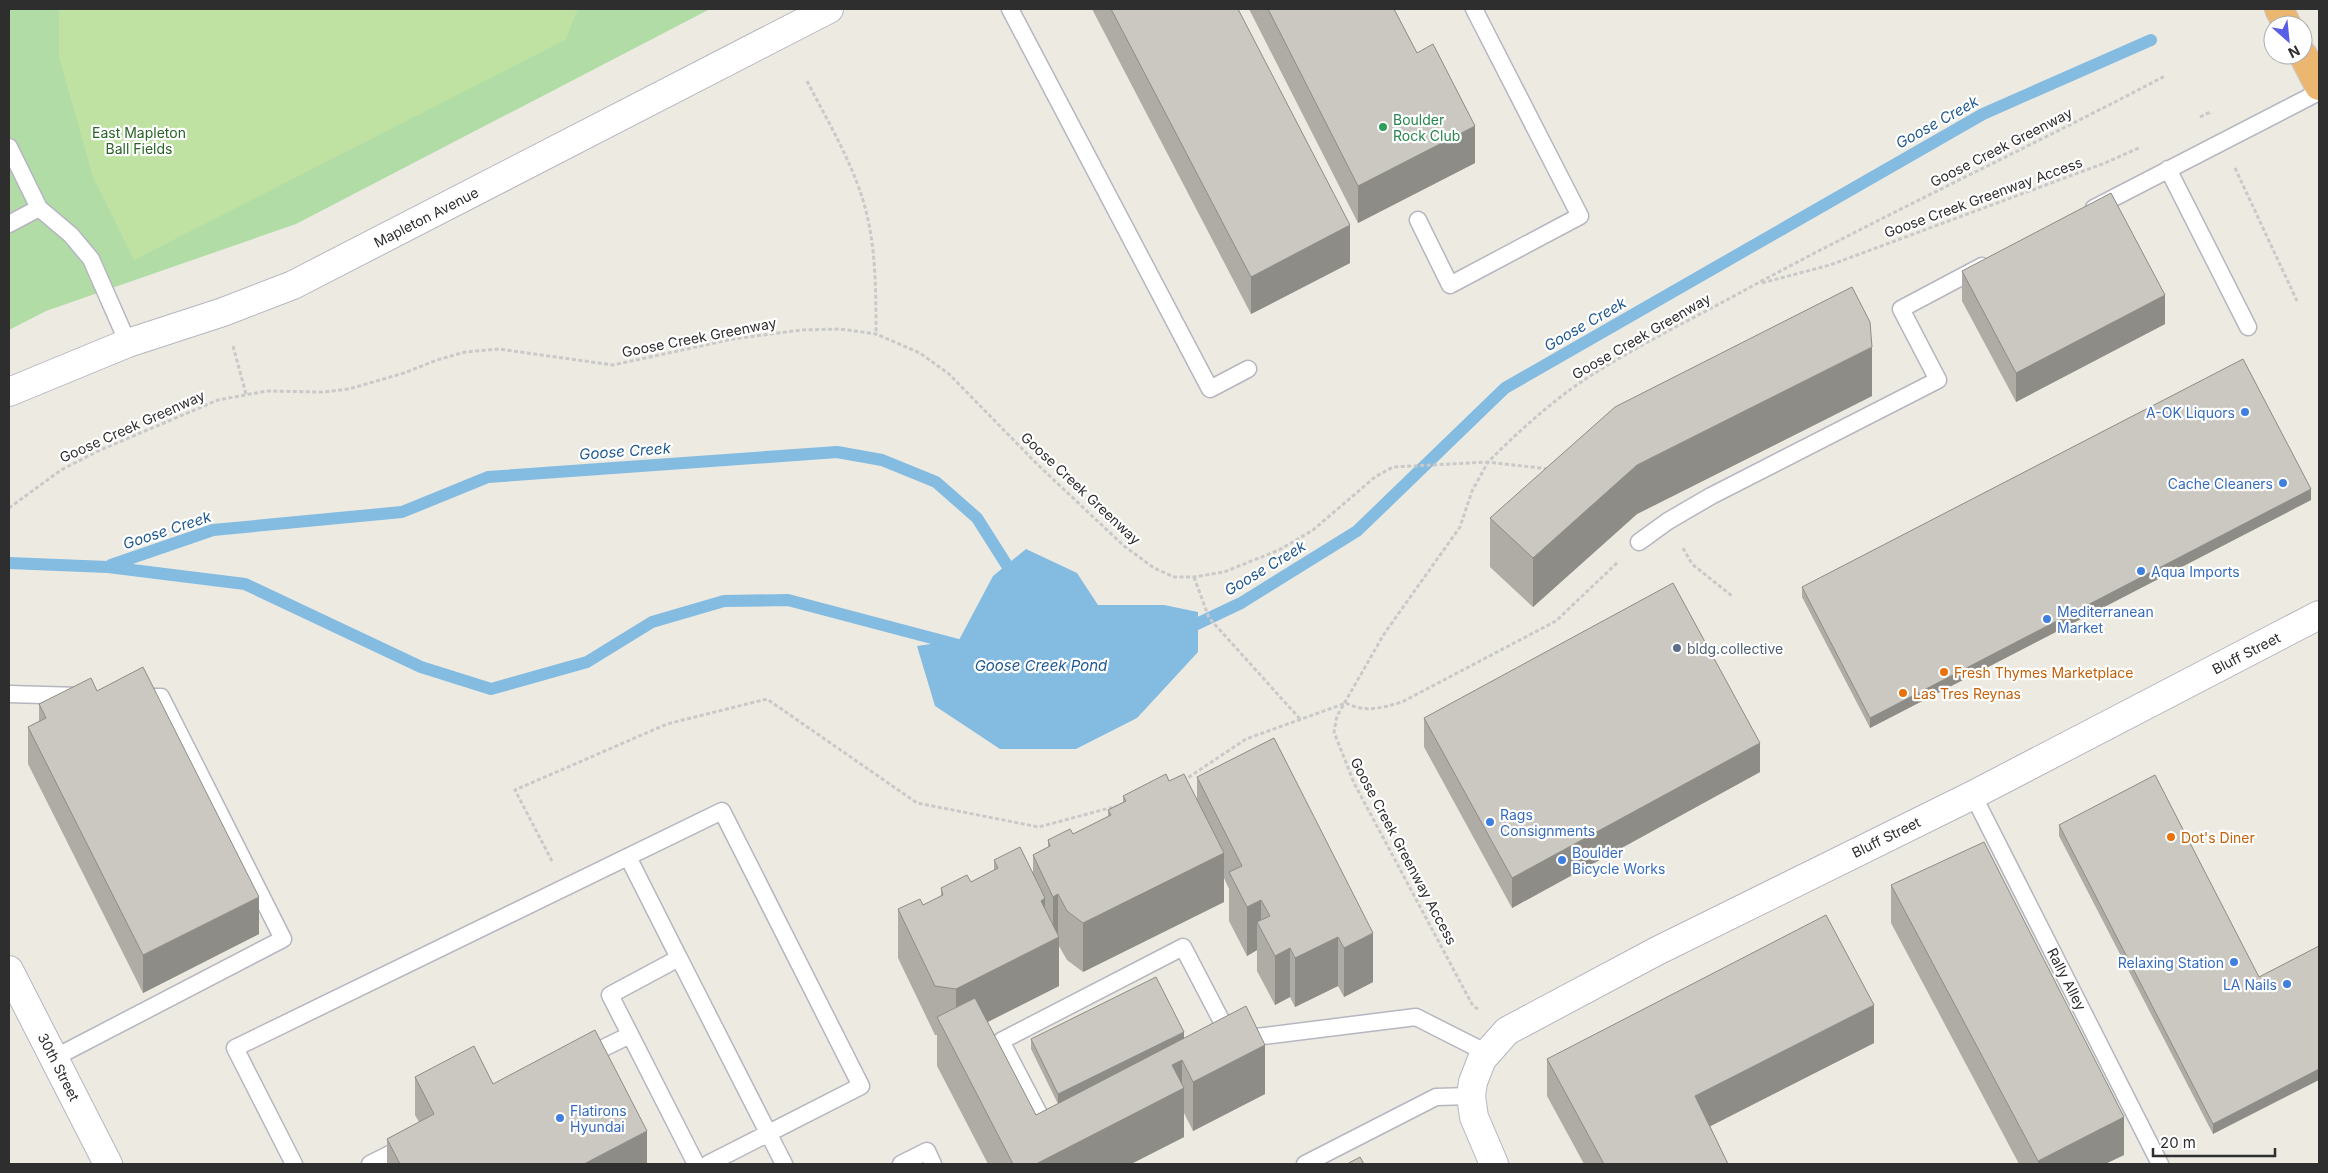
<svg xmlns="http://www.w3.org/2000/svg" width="2328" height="1173" viewBox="0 0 2328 1173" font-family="Inter,sans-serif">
  <rect width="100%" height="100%" fill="#edeae2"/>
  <!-- green -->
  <path fill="#b1dca6" d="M9 9H710L296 224 46 311 9 330Z"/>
  <!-- pitch -->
  <path fill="#bfe2a3" d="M59 9H578L565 40 134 260 93 177 59 57Z"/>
  <!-- water -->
  <path fill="#83bbe1" d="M1026 549 1077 573 1098 605H1164L1198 612V652L1137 718 1076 749H1000L935 706 917 646 959 640 993 576Z"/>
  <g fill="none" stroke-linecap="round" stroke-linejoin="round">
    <!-- stream -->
    <path stroke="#83bbe1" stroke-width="12" d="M9 563 108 567 245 584 421 667 491 689 587 662 652 622 724 601 788 600 962 646
      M111 565 213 530 402 512 488 477 837 452 882 460 936 482 977 518 1015 578
      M1182 631 1241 603 1357 531 1505 388 1983 114 2151 40"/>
    <defs>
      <path id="lane" d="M1010 9 1210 389 1248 369
        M9 147 39 208 71 235 91 259 128 343
        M2168 169 2248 327
        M2094 208 2319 92
        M1418 220 1450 285 1580 216 1474 9
        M9 224 39 208
        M1639 542 1668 521 1711 496 1938 380 1901 309 1982 266
        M9 694 79 696
        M1973 795 2160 1164
        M628 857 679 958 610 995 696 1164
        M679 958 784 1164
        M1240 1039 1416 1017 1487 1053
        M585 1057 630 1035
        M54 1058 283 939 161 697H136
        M1049 1133 1001 1041 1183 947 1231 1039
        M294 1164 235 1048 722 811 861 1086 708 1164
        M370 1164 406 1146
        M901 1164 927 1151 933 1164
        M1305 1164 1436 1097 1471 1096"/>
      <path id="street" d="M1494 1164 1474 1117 1471 1096 1473 1082 1482 1059 1507 1031 1657 951 1973 795 2319 615"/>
      <path id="secondary" d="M9 392 128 343 223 312 293 285 829 9
        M9 970 108 1164"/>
      <path id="highway" d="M2279 9 2287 25
        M2303 55 2319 86"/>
    </defs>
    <!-- lane casing -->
    <use href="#lane" stroke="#b6b6c0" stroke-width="19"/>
    <!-- street casing -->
    <use href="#street" stroke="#b6b6c0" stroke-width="30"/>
    <!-- secondary casing -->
    <use href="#secondary" stroke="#b6b6c0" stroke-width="30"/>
    <!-- highway casing -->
    <use href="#highway" stroke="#c9c9c9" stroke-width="30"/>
    <!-- path -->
    <path stroke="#c9c9c9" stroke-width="3" stroke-dasharray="4 2.5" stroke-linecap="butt" d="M807 81C826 118 848 155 861 194 876 238 876 288 876 334
      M2200 117 2210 112 2211 114
      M2235 168 2297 301
      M1762 283 1830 265 2105 163 2141 147
      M233 346 246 394
      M9 508 61 470 98 451 218 400 267 391 322 392 349 389 404 373 437 360 465 352 499 349 613 365 733 339 801 330 840 329 876 334 920 353 949 374 1038 465 1124 546 1154 568 1174 577H1194L1224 572 1279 550 1313 530 1375 477 1393 467 1488 462C1514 436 1541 411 1571 389 1625 351 1687 322 1745 290 1883 215 2026 149 2165 76
      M1683 548 1692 564 1732 596
      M1194 577 1209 618 1300 719
      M1183 781 1246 739 1346 703C1366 713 1381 708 1402 702L1556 621 1619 561
      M552 861 515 790 667 724 767 699 917 803 1039 827 1117 806
      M1478 1009 1473 1006 1354 783 1334 732 1337 716 1384 634 1460 527 1472 491 1488 462 1549 469"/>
    <!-- lane -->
    <use href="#lane" stroke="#fff" stroke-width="16"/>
    <!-- street -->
    <use href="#street" stroke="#fff" stroke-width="28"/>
    <!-- secondary -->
    <use href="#secondary" stroke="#fff" stroke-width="28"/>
    <!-- highway -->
    <use href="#highway" stroke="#ebb66f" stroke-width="28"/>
  </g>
  <!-- wall -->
  <path fill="#aeaca5" d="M1092 9H1238L1350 263 1251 314Z
    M1249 9H1394L1475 163 1358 223Z
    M1962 271 2165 324 2016 402 1962 301Z
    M1872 396 1637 514 1533 607 1490 567V518Z
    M2311 500 1870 728 1802 597V587Z
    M97 691 259 934 143 993 28 764V727L39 721V704Z
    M1424 718 1760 772 1512 908 1424 747Z
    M1274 738 1373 982 1344 997 1338 986 1295 1007 1290 997 1275 1005 1257 971V950L1247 956 1229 921V889L1224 878V902L1083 972 1067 960 1059 946V986L987 1022 1036 1115 1058 1104 1031 1049V1039H1184L1265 1094 1193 1131 1184 1113V1137L1131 1164H988L937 1066V1035H935L898 958V909L923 905 941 896V888L971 882 994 870V860L1033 872V855L1048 847V840L1073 834 1108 817V810L1123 802V796L1169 781 1197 799V777Z
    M2059 825 2259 977 2213 1134 2059 836Z
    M1891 885 2124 1155 2105 1164H2019L1891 923Z
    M1874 1043 1710 1126 1728 1164H1584L1547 1096V1059Z
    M415 1077 493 1084 647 1164H387V1139L419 1122 415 1115Z"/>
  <!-- shaded-wall -->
  <path fill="#8d8c86" d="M1475 126V163L1358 223V186Z
    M1350 225V263L1251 314V277Z
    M2165 295V324L2016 402V373Z
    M1872 347V396L1637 514 1533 607V558L1637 465Z
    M2311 489V500L1870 728V718Z
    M1760 743V772L1512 908V878Z
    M1224 853V902L1083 972V923Z
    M1058 894V938L1059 937V986L956 1038V989L1041 901 1045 898V944L1053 940V897Z
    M259 897V934L143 993V955Z
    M1261 900V930L1257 922V950L1247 956V907Z
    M1373 933V982L1344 997V948Z
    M1338 937V986L1295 1007V958Z
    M1290 948V997L1275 1005V956Z
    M1874 1005V1043L1695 1134V1096Z
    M1184 1032V1042L1058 1105V1094Z
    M1265 1045V1094L1193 1131V1082Z
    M1182 1060V1089L1184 1088V1137L1131 1164H1036L1172 1065Z
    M2319 1069V1080L2213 1134V1124Z
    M2124 1117V1155L2105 1164H2038V1161Z
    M647 1131V1164H584Z"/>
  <!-- building -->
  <path fill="#cac8c0" stroke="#8d8c86" d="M1111 9H1238L1350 225 1251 277Z
    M1268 9H1394L1417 53 1433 44 1475 126 1358 186Z
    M2111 193 2165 295 2016 373 1962 271Z
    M1852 287 1870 322 1872 347 1637 465 1533 558 1490 518 1615 407Z
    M2243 359 2311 489 1870 718 1802 587Z
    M1673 583 1760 743 1512 878 1424 718Z
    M143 667 259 897 143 955 28 727 46 718 39 704 91 678 97 691Z
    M1274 738 1373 933 1344 948 1338 937 1295 958 1290 948 1275 956 1257 922 1270 916 1261 900 1247 907 1229 872 1242 866 1197 777Z
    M1166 774 1169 781 1184 774 1224 853 1083 923 1067 911 1058 894 1053 897 1033 855 1050 846 1048 840 1070 829 1073 834 1111 815 1108 810 1126 801 1123 796Z
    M2155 775 2259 977 2319 946V1069L2213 1124 2059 825Z
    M1984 842 2124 1117 2038 1161 1891 885Z
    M1020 847 1045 898 1041 901 1059 937 956 989 935 986 898 909 920 899 923 905 943 895 941 888 967 875 971 882 998 868 994 860Z
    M1826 915 1874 1005 1695 1096 1728 1164H1604L1547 1059Z
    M1156 977 1184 1032 1058 1094 1031 1039Z
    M975 998 1036 1115 1246 1006 1265 1045 1193 1082 1182 1060 1172 1065 1184 1088 1036 1164H1013L937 1017Z
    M595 1030 647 1131 584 1164H400L387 1139 434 1114 415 1077 474 1046 493 1084Z
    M1360 1157 1364 1164H1347Z"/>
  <!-- markers -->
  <circle fill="#2e9e5b" stroke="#fff" stroke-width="2" cx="1383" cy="127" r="5"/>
  <g fill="#3f7fe0" stroke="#fff" stroke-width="2">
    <circle cx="2245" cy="412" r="5"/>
    <circle cx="2283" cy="483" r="5"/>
    <circle cx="2141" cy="571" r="5"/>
    <circle cx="2047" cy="619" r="5"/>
    <circle cx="1490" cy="822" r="5"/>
    <circle cx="1562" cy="860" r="5"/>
    <circle cx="2234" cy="962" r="5"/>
    <circle cx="2287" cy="984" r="5"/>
    <circle cx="560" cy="1118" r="5"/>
  </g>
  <circle fill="#5c6f8a" stroke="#fff" stroke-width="2" cx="1677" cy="648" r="5"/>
  <g fill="#e8710a" stroke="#fff" stroke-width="2">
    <circle cx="1944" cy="672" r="5"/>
    <circle cx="1903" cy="693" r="5"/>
    <circle cx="2171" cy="837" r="5"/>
  </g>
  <g text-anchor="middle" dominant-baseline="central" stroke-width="4.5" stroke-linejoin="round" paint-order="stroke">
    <!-- leisure labels -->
    <g font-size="14" fill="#27864d" stroke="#fff" text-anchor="start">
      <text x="1393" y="119">Boulder<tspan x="1393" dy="16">Rock Club</tspan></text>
    </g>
    <!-- park labels -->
    <g font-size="14" fill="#296325" stroke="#fff">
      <text x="139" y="132">East Mapleton<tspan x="139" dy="16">Ball Fields</tspan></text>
    </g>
    <!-- street labels -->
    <g font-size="14" fill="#2e2e2e" stroke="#fff">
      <text transform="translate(2001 147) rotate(-27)">Goose Creek Greenway</text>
      <text transform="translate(1983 197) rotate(-20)">Goose Creek Greenway Access</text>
      <text transform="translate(426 217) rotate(-27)">Mapleton Avenue</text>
      <text transform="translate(1641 336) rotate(-30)">Goose Creek Greenway</text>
      <text transform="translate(699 337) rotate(-11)">Goose Creek Greenway</text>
      <text transform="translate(132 426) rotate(-24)">Goose Creek Greenway</text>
      <text transform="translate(1081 488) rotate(43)">Goose Creek Greenway</text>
      <text transform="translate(2246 653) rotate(-27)">Bluff Street</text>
      <text transform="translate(1886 837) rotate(-26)">Bluff Street</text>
      <text transform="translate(1404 851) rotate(62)">Goose Creek Greenway Access</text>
      <text transform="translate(2067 979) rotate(63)">Rally Alley</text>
      <text transform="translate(59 1067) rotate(63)">30th Street</text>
    </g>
    <!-- shop labels -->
    <g font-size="14" fill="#366cbe" stroke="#fff" text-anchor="start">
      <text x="2235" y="412" text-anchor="end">A-OK Liquors</text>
      <text x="2273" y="483" text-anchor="end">Cache Cleaners</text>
      <text x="2151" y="571">Aqua Imports</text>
      <text x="2057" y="611">Mediterranean<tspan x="2057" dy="16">Market</tspan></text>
      <text x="1500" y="814">Rags<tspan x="1500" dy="16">Consignments</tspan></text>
      <text x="1572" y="852">Boulder<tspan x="1572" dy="16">Bicycle Works</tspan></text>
      <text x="2224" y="962" text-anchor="end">Relaxing Station</text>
      <text x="2277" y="984" text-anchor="end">LA Nails</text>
      <text x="570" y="1110">Flatirons<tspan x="570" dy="16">Hyundai</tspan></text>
    </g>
    <!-- service labels -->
    <g font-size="14" fill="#4e5e75" stroke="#fff" text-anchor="start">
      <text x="1687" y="648">bldg.collective</text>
    </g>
    <!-- food labels -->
    <g font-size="14" fill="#c56008" stroke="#fff" text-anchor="start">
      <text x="1954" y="672">Fresh Thymes Marketplace</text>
      <text x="1913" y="693">Las Tres Reynas</text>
      <text x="2181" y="837">Dot's Diner</text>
    </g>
    <!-- water labels -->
    <g font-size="15" font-style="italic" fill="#1f5990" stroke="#fff">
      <text transform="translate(1937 122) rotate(-29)">Goose Creek</text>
      <text transform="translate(1585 324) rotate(-30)">Goose Creek</text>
      <text transform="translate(625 451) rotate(-4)">Goose Creek</text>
      <text transform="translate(167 530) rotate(-18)">Goose Creek</text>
      <text transform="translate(1265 568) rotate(-31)">Goose Creek</text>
      <text x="1041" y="665">Goose Creek Pond</text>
    </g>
  </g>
  <!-- border -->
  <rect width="2328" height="1173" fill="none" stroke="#2e2e2e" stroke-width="20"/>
  <!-- north arrow -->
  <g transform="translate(2288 40) rotate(153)"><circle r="24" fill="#ffffff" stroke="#ababab"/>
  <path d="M0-4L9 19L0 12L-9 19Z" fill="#585ee5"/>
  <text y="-8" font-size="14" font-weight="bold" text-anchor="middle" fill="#2e2e2e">N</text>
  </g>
  <!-- scale -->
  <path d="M2153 1148v8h122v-8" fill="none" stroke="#2e2e2e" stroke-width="2.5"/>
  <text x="2160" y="1148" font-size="15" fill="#2e2e2e" stroke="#ffffff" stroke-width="4" paint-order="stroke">20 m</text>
</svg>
